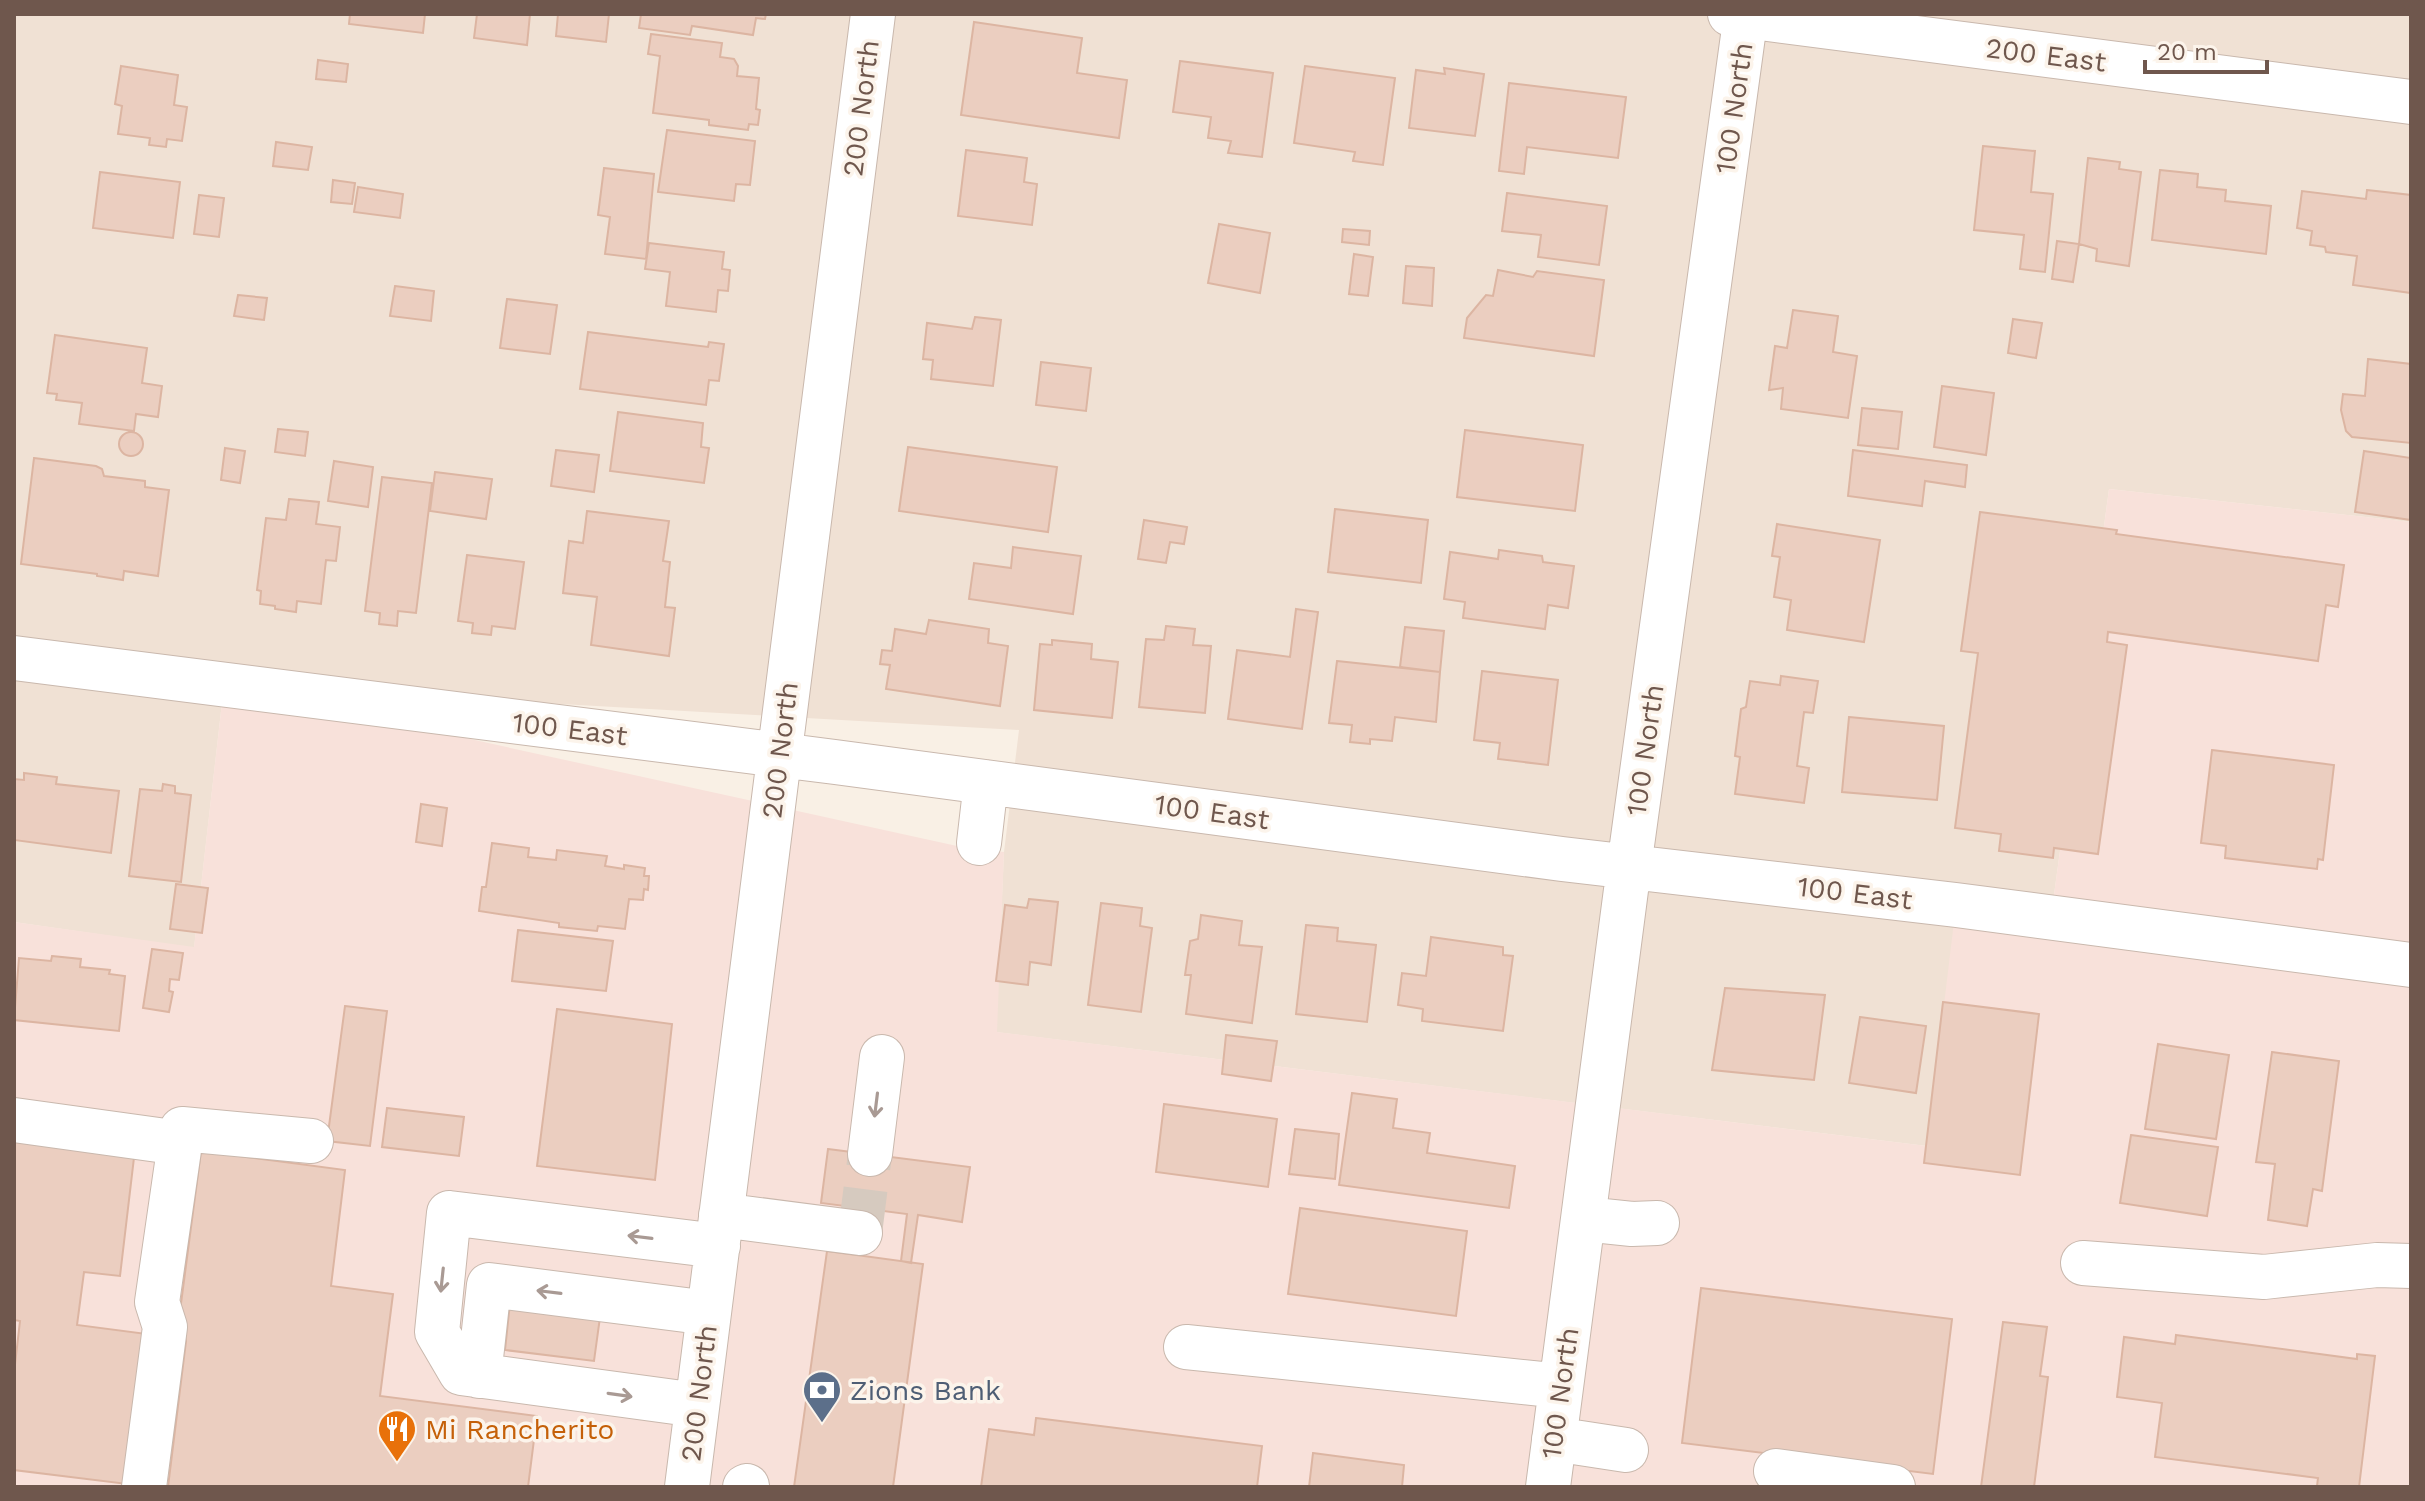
<svg xmlns="http://www.w3.org/2000/svg" width="2425" height="1501" viewBox="0 0 2425 1501" font-family="'Work Sans',sans-serif">
  <rect width="100%" height="100%" fill="#f9f0e5"/>
  <!-- residential -->
  <path fill="#f0e1d4" d="M14 14H2411V522L2109 489 2051 917 1927 1146 996 1032 1004 852 1019 730 224 685 194 948 14 922Z"/>
  <!-- commercial -->
  <path fill="#f8e1da" d="M2109 489 2411 522V1487H14V922L194 947 224 685 957 846 1004 852 997 1032 1927 1146 1956 905 2051 917Z"/>
  <!-- building -->
  <path fill="#ebcec0" stroke="#dcb5a2" stroke-width="2" d="M350 14H425L423 33 349 24Z
    M477 14H530L527 45 474 38Z
    M558 14H609L606 42 556 36Z
    M641 14H766L765 19 756 18 753 35 692 26 690 35 639 28Z
    M974 22 1082 38 1077 73 1127 80 1119 138 961 115Z
    M651 34 722 43 720 57 734 59 738 66 737 76 759 78 756 109 760 110 758 125 749 124 748 130 709 125V120L653 113 660 56 648 54Z
    M318 60 348 64 346 82 316 79Z
    M1180 61 1273 73 1262 157 1228 153 1231 141 1208 138 1211 117 1173 112Z
    M121 66 178 75 174 105 187 107 182 141 167 139 166 147 149 145 150 138 118 134 122 106 115 104Z
    M1305 66 1395 78 1383 165 1353 161 1355 152 1294 143Z
    M1444 68 1484 74 1475 136 1409 128 1416 70 1445 74Z
    M1509 83 1626 97 1618 158 1527 147 1524 174 1499 171Z
    M667 130 755 141 750 185 736 184 734 201 658 192Z
    M276 142 312 147 308 170 273 166Z
    M1983 146 2035 151 2031 192 2053 194 2045 272 2020 269 2024 235 1974 230Z
    M966 150 1027 158 1024 182 1037 184 1032 225 958 216Z
    M2088 158 2120 162 2119 169 2141 172 2129 266 2096 261 2097 249 2079 244Z
    M604 168 654 174 646 259 605 254 610 217 598 215Z
    M2160 170 2198 174 2197 187 2226 190 2225 201 2271 206 2266 254 2152 240Z
    M100 172 180 182 173 238 93 228Z
    M333 180 355 183 352 204 331 202Z
    M358 187 403 194 400 218 354 212Z
    M2367 190 2411 195V293L2353 285 2357 256 2326 252 2325 247 2310 245 2312 231 2297 228 2302 191 2366 199Z
    M1507 193 1607 206 1599 265 1538 257 1541 235 1502 231Z
    M199 195 224 198 219 237 194 234Z
    M1219 224 1270 233 1260 293 1208 283Z
    M1343 229 1370 231 1369 245 1342 242Z
    M2057 241 2079 244 2073 282 2052 279Z
    M649 243 724 252 722 269 730 270 728 291 718 290 716 312 666 306 670 272 645 269Z
    M1354 254 1373 257 1368 296 1349 294Z
    M1406 266 1434 268 1432 306 1403 303Z
    M1498 270 1533 277 1537 271 1604 280 1594 356 1464 338 1467 318 1486 295 1493 296Z
    M395 286 434 291 431 321 390 316Z
    M238 295 267 298 264 320 234 316Z
    M507 299 557 305 550 354 500 348Z
    M1793 310 1838 316 1833 352 1857 356 1848 418 1781 409 1783 388 1769 390 1775 346 1787 348Z
    M975 317 1001 320 993 386 931 379 933 360 923 359 927 323 972 329Z
    M2013 319 2042 323 2036 358 2008 353Z
    M588 332 708 347 709 342 724 344 719 381 709 380 706 405 580 389Z
    M55 335 147 348 142 383 162 386 158 417 136 414 134 431 79 424 82 403 56 400 57 394 47 393Z
    M2368 359 2411 364V443L2352 437 2346 431 2341 410 2343 394 2365 396Z
    M1041 362 1091 368 1086 411 1036 405Z
    M1942 386 1994 393 1986 455 1934 447Z
    M1862 408 1902 412 1898 449 1858 445Z
    M618 412 703 423 701 447 709 448 704 483 610 471Z
    M278 429 308 432 305 456 275 452Z
    M1465 430 1583 445 1575 511 1457 497Z
    M119 444a12 12 0 1 1 24 0a12 12 0 1 1-24 0Z
    M908 447 1057 467 1048 532 899 511Z
    M225 448 245 451 240 483 221 480Z
    M556 450 599 455 594 492 551 486Z
    M1853 450 1967 465 1965 487 1925 481 1922 506 1848 496Z
    M2364 451 2411 458V520L2355 512Z
    M34 458 96 466 102 469 104 476 145 481V487L169 490 158 576 124 571 123 580 97 576V574L21 564Z
    M334 461 373 467 368 507 328 501Z
    M435 472 492 479 486 519 430 511Z
    M382 477 432 483 416 613 398 611 397 626 379 624 380 613 365 611Z
    M289 499 319 502 316 524 340 527 336 561 326 560 321 604 297 601 296 612 275 609V606L260 604 261 591 257 590 266 518 286 520Z
    M1335 509 1428 520 1421 583 1328 572Z
    M587 511 669 521 663 561 670 562 665 607 675 608 669 656 591 645 597 597 563 593 569 541 583 543Z
    M1980 512 2117 530 2116 534 2344 565 2338 607 2326 605 2318 661 2108 632 2107 642 2127 645 2098 854 2054 848 2053 858 1999 851 2001 834 1955 828 1978 653 1961 651Z
    M1144 520 1187 527 1184 544 1170 542 1166 563 1138 559Z
    M1777 524 1880 540 1864 642 1787 630 1791 600 1774 597 1780 557 1772 556Z
    M1013 547 1081 556 1073 614 969 599 974 563 1011 568Z
    M1499 550 1542 556 1543 562 1574 566 1568 608 1548 605 1545 629 1463 618 1465 602 1444 599 1450 552 1498 559Z
    M467 555 524 562 515 629 492 626 491 635 472 633 473 623 458 621Z
    M1296 609 1318 612 1302 729 1228 719 1237 650 1290 657Z
    M929 620 989 629 988 643 1008 646 1000 706 886 689 890 665 880 664 882 650 892 651 895 629 926 634Z
    M1166 626 1195 629 1193 645 1211 646 1205 713 1139 707 1146 639 1164 640Z
    M1405 627 1444 631 1440 672 1400 667Z
    M1052 640 1092 644 1091 659 1118 662 1112 718 1034 710 1040 644 1052 645Z
    M1337 661 1440 672 1436 722 1395 717 1392 741 1370 739V744L1350 742 1352 725 1329 723Z
    M1482 671 1558 680 1548 765 1498 759 1500 743 1474 740Z
    M1781 676 1818 681 1813 713 1804 712 1797 766 1809 768 1804 803 1735 794 1740 757 1735 756 1741 709 1746 707 1750 681 1780 685Z
    M1849 717 1944 726 1937 800 1842 792Z
    M2212 750 2334 765 2323 860 2318 859 2317 869 2225 858 2226 846 2201 843Z
    M24 773 57 777 56 784 119 791 111 853 14 840V779L24 780Z
    M163 784 175 786V793L191 795 181 882 129 876 140 789 162 791Z
    M421 804 447 808 442 846 416 842Z
    M492 843 529 848 528 857 556 860 557 850 607 856 605 866 624 869V865L645 868 644 876H649L648 890 644 889 643 900 629 899 625 929 598 926 597 931 559 927V923L479 911 482 887H486Z
    M176 884 208 888 202 933 170 929Z
    M1029 899 1058 902 1051 965 1030 962 1028 985 996 981 1005 905 1027 908Z
    M1101 903 1142 908 1140 926 1152 928 1141 1012 1088 1005Z
    M1201 915 1242 921 1239 945 1262 947 1252 1023 1186 1014 1191 975H1185L1190 941 1198 939Z
    M1306 925 1338 928 1337 941 1376 945 1367 1022 1296 1014Z
    M518 930 613 941 606 991 512 981Z
    M1431 937 1503 947V955L1513 956 1503 1031 1422 1021 1423 1009 1398 1005 1402 973 1426 976Z
    M152 949 183 953 179 980 170 979 169 991 173 992 169 1012 143 1008Z
    M52 956 81 959 80 967 110 970 109 974 125 976 119 1031 14 1020 19 958 51 961Z
    M1725 988 1825 995 1814 1080 1712 1070Z
    M1943 1002 2039 1014 2020 1175 1924 1163Z
    M345 1006 387 1011 370 1146 327 1141Z
    M557 1009 672 1024 655 1180 537 1166Z
    M1860 1017 1926 1026 1916 1093 1849 1083Z
    M1226 1035 1277 1041 1271 1081 1222 1074Z
    M2158 1044 2229 1055 2216 1139 2145 1129Z
    M2272 1052 2339 1061 2322 1191 2313 1189 2307 1226 2268 1220 2275 1164 2256 1162Z
    M1352 1093 1397 1099 1393 1128 1430 1133 1427 1153 1515 1166 1509 1208 1339 1185Z
    M1164 1104 1277 1119 1268 1187 1156 1172Z
    M387 1108 464 1117 459 1156 382 1147Z
    M1295 1129 1339 1134 1335 1179 1289 1174Z
    M14 1134 135 1149 120 1276 84 1272 77 1325 147 1334 127 1484 14 1470V1373L20 1321 14 1320Z
    M2131 1135 2218 1147 2207 1216 2120 1203Z
    M828 1149 970 1167 962 1222 918 1215 911 1263 901 1261 907 1214 821 1203Z
    M201 1151 345 1170 331 1286 393 1294 380 1396 537 1416 528 1487H168L186 1341 180 1311Z
    M1300 1208 1467 1231 1456 1316 1288 1294Z
    M827 1251 923 1264 893 1487H794Z
    M1701 1288 1952 1319 1933 1474 1682 1443Z
    M510 1303 601 1310 594 1361 505 1350Z
    M2003 1322 2047 1327 2040 1376 2048 1377 2034 1487H1981Z
    M2176 1335 2357 1359V1354L2375 1356 2359 1487 2317 1486 2318 1478 2155 1457 2162 1403 2117 1397 2124 1337 2175 1344Z
    M1036 1418 1262 1446 1257 1487H981L989 1429 1034 1435Z
    M1313 1453 1404 1465 1402 1487H1309Z"/>
  <g fill="none" stroke-linecap="round" stroke-linejoin="round">
    <!-- minor-tunnel -->
    <path stroke="#d6cabf" stroke-width="44" stroke-dasharray="44 22" stroke-linecap="butt" d="M860 1233 870 1154"/>
    <defs>
      <path id="minor" d="M1730 14 2411 102
        M14 658 835 762 1562 859 1956 905 2411 965
        M979 843 986 782
        M14 1120 180 1143
        M870 1154 882 1057
        M721 1215 860 1233
        M1584 1219 1632 1224 1657 1223
        M2083 1263 2264 1277 2377 1265 2411 1266
        M1186 1347 1561 1386
        M479 1376 489 1285 709 1313
        M697 1405 461 1373 437 1332 449 1213 718 1246
        M1554 1439 1626 1450
        M1776 1471 1893 1487
        M144 1487 165 1327 157 1302 182 1129 311 1141
        M687 1487 873 14
        M745 1487 747 1486
        M1548 1487 1629 867 1746 14"/>
    </defs>
    <!-- minor casing -->
    <use href="#minor" stroke="#c9b8ad" stroke-width="46"/>
    <!-- minor -->
    <use href="#minor" stroke="#fff" stroke-width="44"/>
  </g>
  <!-- one-way arrows -->
  <defs><path id="oneway-shaft" d="M-6 0H5M1.5-3L5.5 0L1.5 3" fill="none" stroke-width="1.6" stroke-linecap="round" stroke-linejoin="round" transform="scale(2)"/></defs>
  <g stroke="#a99a94">
    <use href="#oneway-shaft" transform="translate(876 1105) rotate(97)"/>
    <use href="#oneway-shaft" transform="translate(640 1237) rotate(-173)"/>
    <use href="#oneway-shaft" transform="translate(442 1280) rotate(96)"/>
    <use href="#oneway-shaft" transform="translate(549 1292) rotate(-173)"/>
    <use href="#oneway-shaft" transform="translate(620 1395) rotate(8)"/>
  </g>
  <!-- icons -->
  <defs>
    <symbol id="bank-pin" viewBox="-11 -11 22 30"><path d="M0 17L-7.5 6A9.5 9.5 0 1 1 7.5 6Z" fill="#5c6f8a" stroke="#fcf4eb"/><path d="M-6-4H6V4H-6ZM0-2.3a2.3 2.3 0 1 0 0 4.6a2.3 2.3 0 1 0 0-4.6Z" fill="#fff"/></symbol>
    <symbol id="restaurant-pin" viewBox="-11 -11 22 30"><path d="M0 17L-7.5 6A9.5 9.5 0 1 1 7.5 6Z" fill="#e8710a" stroke="#fcf4eb"/><path d="M-5-6h1v4h1v-4h1v4h1v-4h1v5L-1.5 .5V6h-2V.5L-5-1ZM5-6V6H3V1.5H1.5Q1.5-4 5-6Z" fill="#fff"/></symbol>
  </defs>
  <g fill-rule="evenodd">
    <use href="#bank-pin" x="800" y="1368" width="44" height="60"/>
    <use href="#restaurant-pin" x="375" y="1407" width="44" height="60"/>
  </g>
  <g text-anchor="middle" dominant-baseline="central" stroke-width="7" stroke-linejoin="round" paint-order="stroke">
    <!-- street labels -->
    <g font-size="28" fill="#6f574d" stroke="#fcf4eb">
      <text transform="translate(2046 55) rotate(7)">200 East</text>
      <text transform="translate(861 108) rotate(-83)">200 North</text>
      <text transform="translate(1734 108) rotate(-82)">100 North</text>
      <text transform="translate(570 729) rotate(7)">100 East</text>
      <text transform="translate(780 750) rotate(-83)">200 North</text>
      <text transform="translate(1645 750) rotate(-82)">100 North</text>
      <text transform="translate(1212 812) rotate(8)">100 East</text>
      <text transform="translate(1855 893) rotate(7)">100 East</text>
      <text transform="translate(699 1393) rotate(-83)">200 North</text>
      <text transform="translate(1560 1393) rotate(-82)">100 North</text>
    </g>
    <!-- service labels -->
    <g font-size="28" fill="#4e5e75" stroke="#fcf4eb" text-anchor="start">
      <text x="850" y="1390">Zions Bank</text>
    </g>
    <!-- food labels -->
    <g font-size="28" fill="#c56008" stroke="#fcf4eb" text-anchor="start">
      <text x="425" y="1429">Mi Rancherito</text>
    </g>
  </g>
  <!-- border -->
  <rect width="2425" height="1501" fill="none" stroke="#6f574d" stroke-width="32"/>
  <!-- scale -->
  <path d="M2145 60v12h122v-12" fill="none" stroke="#6f574d" stroke-width="4"/>
  <text x="2157" y="60" font-size="24" fill="#6f574d" stroke="#fcf4eb" stroke-width="6" paint-order="stroke">20 m</text>
</svg>
